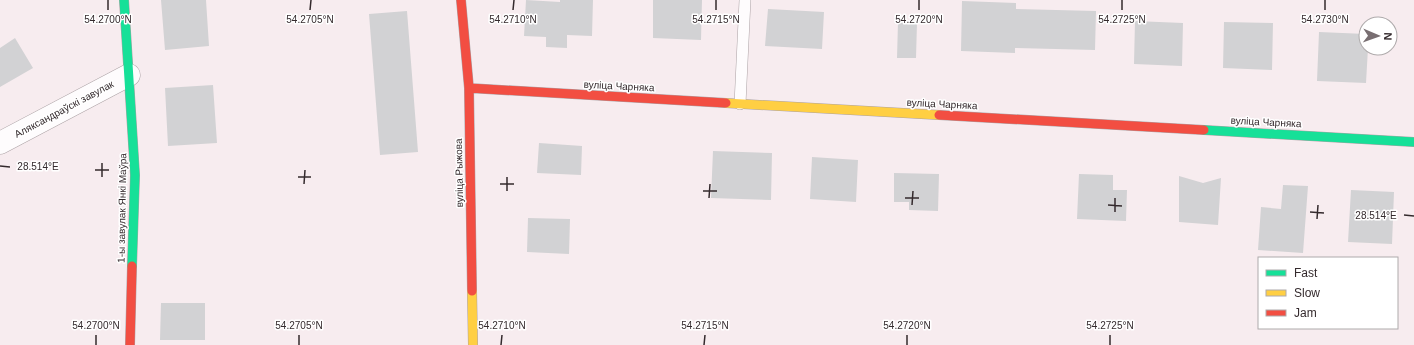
<svg xmlns="http://www.w3.org/2000/svg" width="1414" height="345" viewBox="0 0 1414 345" font-family="Helvetica,sans-serif">
  <rect width="100%" height="100%" fill="#f7ecef"/>
  <!-- building -->
  <path fill="#d2d2d4" d="M161 0H206L209 46 165 50Z
    M526 0 560 2V0H593L592 36 567 35V48L546 47V37L524 36Z
    M653 0H702L701 40 653 38Z
    M962 1 1016 3V9L1096 11 1095 50 1015 48V53L961 51Z
    M768 9 824 12 822 49 765 46Z
    M407 11 418 152 380 155 369 14Z
    M1135 21 1183 23 1182 66 1134 64Z
    M898 22 917 23 916 58H897Z
    M1224 22 1273 23 1272 70 1223 68Z
    M1319 32 1366 34V48H1368L1366 83 1317 81Z
    M15 38 33 68 0 87V48Z
    M213 85 217 143 168 146 165 88Z
    M539 143 582 146 581 175 537 173Z
    M713 151 772 153 771 200 711 198Z
    M812 157 858 160 856 202 810 199Z
    M894 173 939 174 938 211 909 210V202H894Z
    M1079 174 1113 175V190H1127L1126 221 1077 219Z
    M1179 176 1203 183 1221 178 1218 225 1179 222Z
    M1283 185 1308 186 1303 253 1258 250 1261 207 1281 209Z
    M1351 190 1394 192 1392 244 1348 242Z
    M528 218 570 219 569 254 527 252Z
    M161 303H205V340H160Z"/>
  <g fill="none" stroke-linecap="round" stroke-linejoin="round">
    <defs>
      <path id="lane" d="M740 104 745 0"/>
      <path id="street" d="M0 143 129 75"/>
      <path id="fast" d="M124 0 135 175 132 266
        M1204 130 1414 142"/>
      <path id="slow" d="M726 103 939 115
        M472 291 473 345"/>
      <path id="jam" d="M461 0 469 88 472 291
        M469 88 726 103
        M939 115 1204 130
        M130 345 132 266"/>
    </defs>
    <!-- lane casing -->
    <use href="#lane" stroke="#aca2a5" stroke-width="12"/>
    <!-- street casing -->
    <use href="#street" stroke="#aca2a5" stroke-width="23"/>
    <!-- fast casing -->
    <use href="#fast" stroke="#aca2a5" stroke-width="10"/>
    <!-- slow casing -->
    <use href="#slow" stroke="#aca2a5" stroke-width="10"/>
    <!-- jam casing -->
    <use href="#jam" stroke="#aca2a5" stroke-width="10"/>
    <!-- lane -->
    <use href="#lane" stroke="#fefcfd" stroke-width="11"/>
    <!-- street -->
    <use href="#street" stroke="#fefcfd" stroke-width="22"/>
    <!-- fast -->
    <use href="#fast" stroke="#16e098" stroke-width="9"/>
    <!-- slow -->
    <use href="#slow" stroke="#ffcf43" stroke-width="9"/>
    <!-- jam -->
    <use href="#jam" stroke="#f24e42" stroke-width="9"/>
  </g>
  <!-- ticks -->
  <path fill="none" stroke="#342a2d" stroke-width="1.5" d="M108 10V0M310 10 311 0M513 10 514 0M716 10V0M919 10V0M1122 10V0M1325 10V0M0 166 10 167M95 170H109M102 177V163M298 177H311M304 184 305 170M500 184H514M507 191V177M703 191H717M709 198 710 184M905 198H919M912 205 913 191M1108 205 1122 206M1115 212V198M1310 212 1324 213M1404 215 1414 216M1317 219 1318 205M96 345V335M299 345V335M501 345 502 335M704 345 705 335M907 345V335M1110 345V335"/>
  <g text-anchor="middle" dominant-baseline="central" stroke-width="3" stroke-linejoin="round" paint-order="stroke">
    <!-- street labels -->
    <g font-size="10" fill="#342a2d" stroke="#fff">
      <text transform="translate(619 86) rotate(3)">вуліца Чарняка</text>
      <text transform="translate(942 104) rotate(3)">вуліца Чарняка</text>
      <text transform="translate(64 109) rotate(-28)">Аляксандраўскі завулак</text>
      <text transform="translate(1266 122) rotate(3)">вуліца Чарняка</text>
      <text transform="translate(459 173) rotate(-91)">вуліца Рыжова</text>
      <text transform="translate(122 208) rotate(-89)">1-ы завулак Янкі Маўра</text>
    </g>
  </g>
  <g font-size="10" text-anchor="middle" fill="#342a2d" stroke="#fff" stroke-width="3" stroke-linejoin="round" paint-order="stroke">
    <text x="108" y="23">54.2700°N</text>
    <text x="310" y="23">54.2705°N</text>
    <text x="513" y="23">54.2710°N</text>
    <text x="716" y="23">54.2715°N</text>
    <text x="919" y="23">54.2720°N</text>
    <text x="1122" y="23">54.2725°N</text>
    <text x="1325" y="23">54.2730°N</text>
    <text x="38" y="170">28.514°E</text>
    <text x="1376" y="219">28.514°E</text>
    <text x="96" y="329">54.2700°N</text>
    <text x="299" y="329">54.2705°N</text>
    <text x="502" y="329">54.2710°N</text>
    <text x="705" y="329">54.2715°N</text>
    <text x="907" y="329">54.2720°N</text>
    <text x="1110" y="329">54.2725°N</text>
  </g>
  <!-- legend -->
  <rect x="1258" y="257" width="140" height="72" fill="#ffffff" stroke="#aeaaab"/>
  <rect x="1266" y="270" width="20" height="6" fill="#16e098" stroke="#aeaaab"/>
  <text x="1294" y="277" font-size="12" fill="#342a2d">Fast</text>
  <rect x="1266" y="290" width="20" height="6" fill="#ffcf43" stroke="#aeaaab"/>
  <text x="1294" y="297" font-size="12" fill="#342a2d">Slow</text>
  <rect x="1266" y="310" width="20" height="6" fill="#f24e42" stroke="#aeaaab"/>
  <text x="1294" y="317" font-size="12" fill="#342a2d">Jam</text>
  <!-- north arrow -->
  <g transform="translate(1378 36) rotate(92)"><circle r="19" fill="#ffffff" stroke="#aeaaab"/>
  <path d="M0-3L7 15L0 10L-7 15Z" fill="#786e71"/>
  <text y="-6" font-size="11" font-weight="bold" text-anchor="middle" fill="#342a2d">N</text>
  </g>
</svg>
